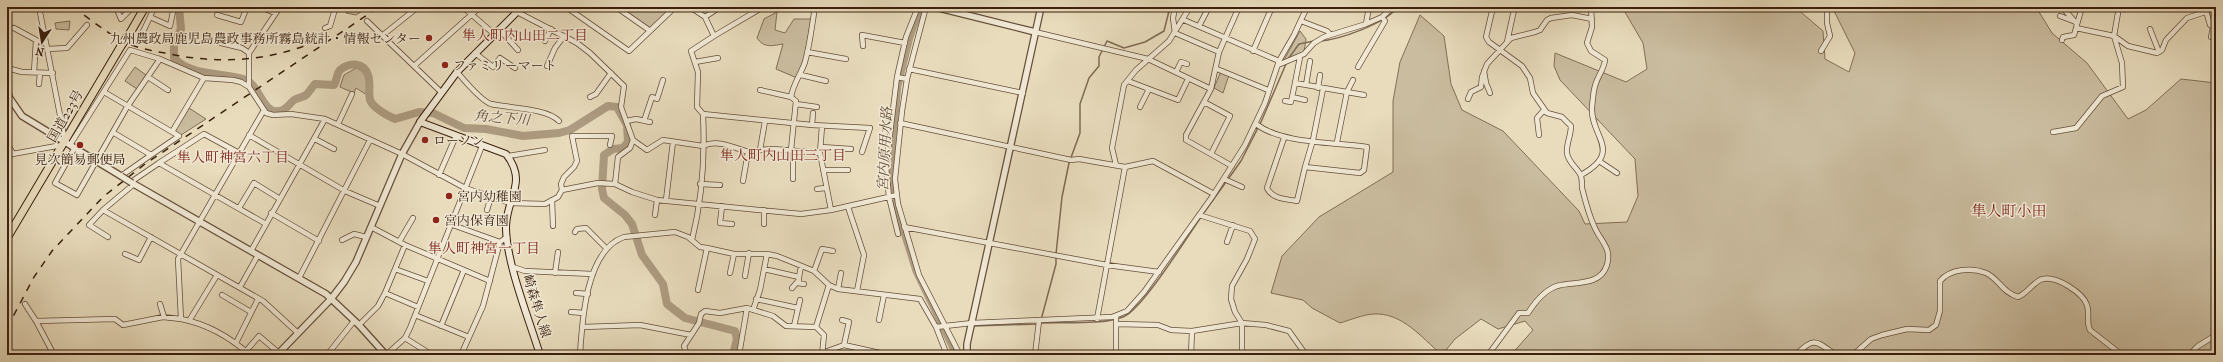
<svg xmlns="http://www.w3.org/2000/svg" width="2223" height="362" viewBox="0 0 2223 362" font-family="'IM FELL French Canon','Noto Serif JP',serif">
  <rect width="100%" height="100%" fill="#e8dcbd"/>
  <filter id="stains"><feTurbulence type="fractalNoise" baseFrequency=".005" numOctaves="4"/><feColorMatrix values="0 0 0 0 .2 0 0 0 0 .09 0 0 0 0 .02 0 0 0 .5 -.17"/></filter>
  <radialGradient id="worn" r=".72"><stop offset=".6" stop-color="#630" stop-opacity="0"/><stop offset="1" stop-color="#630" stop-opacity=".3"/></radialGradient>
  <!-- green -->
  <path fill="#cabc9f" stroke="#826e56" d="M347 7H369L356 15 346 13Z
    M617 7H673L649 29Z
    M1622 7H1795L1823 31 1825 59 1849 72 1855 53 1832 7H2036L2052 33 2087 63 2128 119 2146 110 2181 79 2216 83V355H1511L1533 330 1525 321 1498 329 1481 319 1455 339 1442 355C1422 338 1402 312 1373 314 1362 315 1350 320 1340 323L1312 308 1303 300 1271 293 1282 256 1319 217 1393 172V101L1400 62 1420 15 1444 36 1451 84 1462 110 1503 131 1579 211 1585 224 1627 222 1638 196 1635 159 1560 80 1554 66 1555 53 1626 82 1647 69 1643 43Z
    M777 12 775 30 785 33 794 19H811L804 62 797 78 776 69 783 44C771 46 764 48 757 38L764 19Z
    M70 21 69 30 56 29 55 23Z
    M1300 31 1306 39 1304 52 1283 62Z
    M135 67 146 75 137 89 125 81Z
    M356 68C369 73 369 83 367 95L356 88 354 93 340 87 344 75Z
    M1221 71 1229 75 1223 93 1214 88Z
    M189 108 206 119 181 135 174 132Z"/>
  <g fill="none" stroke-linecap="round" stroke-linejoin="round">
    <!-- stream -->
    <path stroke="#7f6a54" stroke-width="1.5" d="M1320 41C1338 40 1388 23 1397 7
      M1288 59 1299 44 1314 41
      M1203 214 1241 161 1261 122 1286 64
      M1056 254 1062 197 1069 163 1080 133V104L1089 78 1099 66V57L1107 41 1124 48 1145 42 1164 31 1170 7
      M1041 320 1056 264V257
      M1041 323C1063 322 1103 325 1123 317 1142 310 1187 237 1201 217
      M974 326 1037 324"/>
    <!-- canal -->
    <path stroke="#ad9c82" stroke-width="4.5" d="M922 7 911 38 899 87 891 172V186L895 208 915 272 955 355"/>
    <!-- river -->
    <path stroke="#ad9c82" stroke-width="8" d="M179 7 181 29 174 44V58C192 77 223 72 246 80 260 86 263 115 280 111 286 110 289 104 294 100 298 97 304 98 307 94 310 91 312 87 315 84L334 85C337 80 337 73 340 70 349 62 364 62 368 75 371 83 368 93 370 100 373 108 388 116 395 119L419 112 433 113 464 128 486 129 523 136 559 133 570 130 608 106 617 107 627 125 628 142 623 148 613 149 604 155 602 189 604 198 625 215 632 224 642 255 663 284 667 304 685 318 735 331 737 339 733 355"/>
    <defs>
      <path id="minor" d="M39 7 65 141
        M116 7 121 19 133 7
        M154 7 150 17 170 26 174 7
        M261 7 275 13
        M463 7 494 34
        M566 7 629 51 675 7
        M616 7 649 30
        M690 7 705 17 714 36 691 51 698 72 697 107 703 114C705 155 702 200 692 240
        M926 7 907 79 902 111 895 179 898 204 919 275 960 355
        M1175 7 1173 18 1175 33 1219 52
        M2062 7 2077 24
        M2082 7 2076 28 2114 36 2128 46 2157 53 2162 50 2166 40 2187 18 2205 12
        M2205 7 2210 25 2216 28
        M517 12 577 43 590 53 624 86 621 107 633 140 630 148 618 157 615 184
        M217 15 241 22 247 7
        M2060 16 2076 22
        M705 17 720 7
        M1184 20 1279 61
        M367 21 441 92
        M1301 21 1327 31 1330 34
        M1366 24 1369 7
        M1199 26 1209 7
        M14 28 36 40
        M325 28 330 26 335 9 329 7
        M499 29 518 50
        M2150 29 2159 52
        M1035 32 1148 59 1211 89
        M383 35 418 7
        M714 36 763 7
        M2211 37 2213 28
        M144 40 141 36 150 17
        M2062 40 2063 37 2074 35 2076 28
        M545 41 551 29
        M1507 42 1514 10
        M221 43 242 48 249 53
        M863 46 862 35 905 43
        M47 49 67 48 87 25
        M1253 51 1272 7
        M1821 51 1830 36 1827 23V7
        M807 52 846 59
        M475 53 493 67 500 58 515 68
        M1300 57 1295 83 1364 95
        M695 62 718 58
        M1278 65 1304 54 1314 43 1324 37 1366 24 1382 17 1393 7
        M414 66 480 7
        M547 66 555 48 564 36
        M1358 67 1385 21 1382 17
        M7 68 22 72 53 73
        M909 69 1023 93
        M1217 69 1268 90
        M1484 71 1486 83 1490 93
        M34 72 36 40 46 44
        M457 72C464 80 481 101 491 104 508 108 547 108 559 121
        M1176 72 1181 62 1187 64
        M801 75 826 81
        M148 77 168 90
        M897 77 886 167 889 197 898 234
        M907 79 897 77 906 37 918 7
        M1128 81 1178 100 1188 79
        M39 84 40 73
        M1306 85 1310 61
        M249 87V53L280 7
        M1318 88 1320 75
        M760 90 791 97
        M104 92 179 136 151 155 114 133
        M590 97 596 94 611 73
        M1292 97 1305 100
        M1468 99 1471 92 1481 87 1482 77 1487 64 1511 38 1535 32 1540 30 1547 20 1551 18 1572 15 1592 19
        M1285 101 1291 102 1295 83
        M1204 102 1230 116 1211 154
        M796 104 817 107
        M1140 107 1149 89
        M703 114 812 125 870 128 862 152
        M627 121 636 119 650 122
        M644 121 652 97 657 99 663 80
        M900 123 1071 160 1079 159 1125 167 1153 161 1214 194
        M338 124 352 94
        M1256 124C1282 144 1334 142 1367 147L1364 170 1360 173 1305 167 1313 140 1323 89
        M812 125 813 113
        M822 126 820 153 831 210
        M172 132 204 78
        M2053 132 2076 128 2102 96 2123 87 2122 63 2114 36 2119 7
        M249 135 345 191 380 206
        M1539 135 1537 118 1544 110
        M1284 138 1267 188C1272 199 1286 199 1297 201L1305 167
        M315 139 334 149
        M633 140 647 150 663 140 703 146C720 138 737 150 753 153L760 150 773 149 820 153
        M7 142 13 154
        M1337 142 1347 92 1353 80
        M70 145 130 50 160 59 204 78 233 80 241 82 249 87 266 113 273 115 291 114 325 119 402 154 465 188 510 203 545 204 558 197 562 190 561 184 564 177 574 167 577 161 572 136H612L610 145
        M821 147 851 149
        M74 149 55 183 77 195 127 107 160 59
        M760 150 765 121
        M791 150 796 101 791 97C793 84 801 74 805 62 810 44 812 25 815 7
        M793 150V179
        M239 153 204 134 159 163 266 224
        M7 155 62 145
        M508 156 545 150
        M1599 161 1617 173
        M1116 165 1112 148 1124 85 1136 70 1169 41 1190 7
        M1232 166 1186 140V135L1211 89 1219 52 1239 7
        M823 170H848
        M439 175 456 136
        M1581 175C1624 151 1590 137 1592 107 1593 99 1593 90 1596 83 1599 74 1604 69 1605 60L1591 51 1587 43 1592 27 1591 7
        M121 176 151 155
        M1224 179 1242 187
        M743 181 748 152
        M131 182 159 163
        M134 184 103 210 263 301 298 333
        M700 184 720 185
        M817 189 825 188
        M562 190 598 183 615 184 632 192 657 200 801 214 831 210 897 195
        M552 200 553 226
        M666 200 673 142
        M722 206 720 223 732 224
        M848 207 864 255 857 291
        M239 208 254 183 280 199
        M103 210 89 225 108 237
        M487 210 491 197
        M271 213 319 241
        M655 215 657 200
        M1199 215 1250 231 1255 239 1247 259 1232 286 1231 299 1235 312 1242 323V355
        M450 224 500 242 507 237
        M764 224V210
        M371 227 405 245 490 281
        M904 227 1107 265 1159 272
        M575 232 577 229 586 228 607 249
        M342 240 354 234 366 237
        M399 242 413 218
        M1227 242 1233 225
        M405 245 385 293 418 307
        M251 251 325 119
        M125 254 139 260 151 237
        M801 266 798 283 804 284
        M513 267 525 271 593 274
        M395 269 428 281
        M764 269 799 277
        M814 271 822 249 833 251
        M555 273 558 252
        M730 273 734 254
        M745 276 749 253
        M299 278 370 140
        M240 287 258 255
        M792 288 799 280
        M838 289 841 273
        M698 290 707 248
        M576 293 588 294
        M222 295 251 312
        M756 299 798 308
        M25 304 36 321 54 355
        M160 304 164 317
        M753 310 760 290 767 254
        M571 312 584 313
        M415 315 469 337
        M1097 319 1125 167
        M842 320 849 322 844 345 889 355
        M879 320 884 295
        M36 321 115 319 123 325 163 317 181 319
        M189 321 217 275
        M1117 324 1158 325 1171 330 1192 331 1242 323 1266 325 1289 331 1306 355
        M359 325 378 306 385 293
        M441 326 464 270
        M794 326 800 300
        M583 327 640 325 691 335
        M816 327 829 285
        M936 327 947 355
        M405 338 432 355
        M236 343 258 299
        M246 351 259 336 279 353
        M463 351 470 355
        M822 353 844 345
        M250 355C231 338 207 324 181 319L178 259 264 110
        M327 355 354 321
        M386 355 405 338 410 328 482 146
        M461 355 483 306 500 242
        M580 355C582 321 586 250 624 237L675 232 688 237 700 247 707 248 734 254H767L777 256 814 271 829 285 838 289 920 299 936 327 972 323 1112 317 1127 311 1144 292 1212 197 1245 145 1265 103 1279 61 1294 35 1307 7
        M687 355 684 346 699 323 701 314 705 311 720 313 747 308 773 316 786 326 816 327 824 335 822 355
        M739 355 747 308
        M1035 355 1039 321
        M1116 355V316
        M1191 355 1192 331
        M1488 355 1519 313H1528C1535 302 1545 290 1557 286 1574 281 1600 287 1607 265 1612 247 1600 241 1594 226 1589 215 1585 200 1582 188 1582 184 1582 180 1581 176 1578 168 1568 163 1567 153 1566 144 1571 136 1571 126L1562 117 1547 113 1533 93 1530 78 1522 66 1489 42 1486 37 1493 7
        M1796 355C1814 336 1816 341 1836 355
        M1853 355 1871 339 1882 335 1907 329 1929 330 1936 325 1940 311V281C1950 269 1971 267 1986 273 1999 279 2002 292 2018 297 2028 293 2035 280 2043 279 2057 276 2083 293 2087 305 2090 314 2086 322 2090 330L2122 355
        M2189 355 2198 346 2216 335"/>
      <path id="tertiary" d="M935 7 1035 32
        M7 89 9 97 22 116 121 176
        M132 183 326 294 359 325 386 355
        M277 355 331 299 344 282 356 262 402 154 420 122
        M967 355V344L1041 7"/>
      <path id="secondary" d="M522 7 457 72 420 122 506 154C529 183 505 199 506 229 507 265 529 319 540 355"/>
      <path id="trunk" d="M130 33 145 7
        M7 238 121 46"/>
    </defs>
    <!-- minor casing -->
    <use href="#minor" stroke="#664f3a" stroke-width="6"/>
    <!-- tertiary casing -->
    <use href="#tertiary" stroke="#664f3a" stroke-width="8"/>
    <!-- secondary casing -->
    <use href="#secondary" stroke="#3a200e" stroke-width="8"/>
    <!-- trunk casing -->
    <use href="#trunk" stroke="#3a200e" stroke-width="9"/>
    <!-- minor -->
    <use href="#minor" stroke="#f0e8d4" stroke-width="4.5"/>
    <!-- tertiary -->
    <use href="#tertiary" stroke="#f0e8d4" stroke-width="5.5"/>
    <!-- secondary -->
    <use href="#secondary" stroke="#f0e8d4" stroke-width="6"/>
    <!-- trunk -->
    <use href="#trunk" stroke="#e8dcbd" stroke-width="7"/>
    <!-- rail -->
    <path stroke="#3a200e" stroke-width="1.5" stroke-dasharray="7 7" stroke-linecap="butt" d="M73 7C90 19 108 34 126 43 138 48 152 51 165 53 224 66 279 61 334 33
      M7 328 34 277 52 251 103 197 145 164 379 7"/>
    <defs>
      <path id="tertiary-bridge" d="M121 176 132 183"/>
      <path id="trunk-bridge" d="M121 46 130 33"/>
    </defs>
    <!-- tertiary-bridge casing -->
    <use href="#tertiary-bridge" stroke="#664f3a" stroke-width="8" stroke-linecap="butt"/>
    <!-- trunk-bridge casing -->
    <use href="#trunk-bridge" stroke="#3a200e" stroke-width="9" stroke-linecap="butt"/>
    <!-- tertiary-bridge -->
    <use href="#tertiary-bridge" stroke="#f0e8d4" stroke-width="5.5"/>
    <!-- trunk-bridge -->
    <use href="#trunk-bridge" stroke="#e8dcbd" stroke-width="7"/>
  </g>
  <!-- markers -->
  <g fill="#8f2418" stroke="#f0e8d4" stroke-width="1.5">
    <circle cx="429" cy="38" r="4"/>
    <circle cx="445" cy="65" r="4"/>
    <circle cx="425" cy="140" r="4"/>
    <circle cx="80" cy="145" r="4"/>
    <circle cx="449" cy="196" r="4"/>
    <circle cx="436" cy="220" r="4"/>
  </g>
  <g text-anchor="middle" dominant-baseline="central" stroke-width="3" stroke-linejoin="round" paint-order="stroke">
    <!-- poi labels -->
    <g font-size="13" fill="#3a200e" stroke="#f0e8d4" text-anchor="start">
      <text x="421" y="38" text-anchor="end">九州農政局鹿児島農政事務所霧島統計・情報センター</text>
      <text x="453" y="65">ファミリーマート</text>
      <text x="433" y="140">ローソン</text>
      <text x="80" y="159" text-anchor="middle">見次簡易郵便局</text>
      <text x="457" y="196">宮内幼稚園</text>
      <text x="444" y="220">宮内保育園</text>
    </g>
    <!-- street labels -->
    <g font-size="13" fill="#3a200e" stroke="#f0e8d4">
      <text transform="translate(65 116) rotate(-60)">国道223号</text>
      <text transform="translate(537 306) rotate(73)">崎森隼人線</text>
    </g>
    <!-- neighbourhood labels -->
    <g font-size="14" fill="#7a1f14" stroke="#f0e8d4">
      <text x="525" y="35">隼人町内山田二丁目</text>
      <text x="783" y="155">隼人町内山田三丁目</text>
      <text x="233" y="157">隼人町神宮六丁目</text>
      <text x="484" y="248">隼人町神宮一丁目</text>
    </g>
    <!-- water labels -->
    <g font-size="14" font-style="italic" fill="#624b37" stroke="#f0e8d4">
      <text transform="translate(502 118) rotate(5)">角之下川</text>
      <text transform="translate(885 149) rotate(-87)">宮内原用水路</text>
    </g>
    <!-- quarter labels -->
    <g font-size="15" fill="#7a1f14" stroke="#f0e8d4">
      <text x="2009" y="211">隼人町小田</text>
    </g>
  </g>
  <!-- margin -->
  <rect width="2223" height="362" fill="none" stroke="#e8dcbd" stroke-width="24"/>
  <rect x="8" y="8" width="2207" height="346" fill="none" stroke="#3a200e" stroke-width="2"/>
  <rect x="12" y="12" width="2199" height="338" fill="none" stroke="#3a200e"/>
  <!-- north arrow -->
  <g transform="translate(42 42) rotate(192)" stroke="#f0e8d4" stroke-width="3" paint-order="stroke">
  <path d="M0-3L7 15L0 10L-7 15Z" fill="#3a200e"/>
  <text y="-6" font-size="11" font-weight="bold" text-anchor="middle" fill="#3a200e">N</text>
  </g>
  <rect width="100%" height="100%" filter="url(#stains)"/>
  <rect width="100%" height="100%" fill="url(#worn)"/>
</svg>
